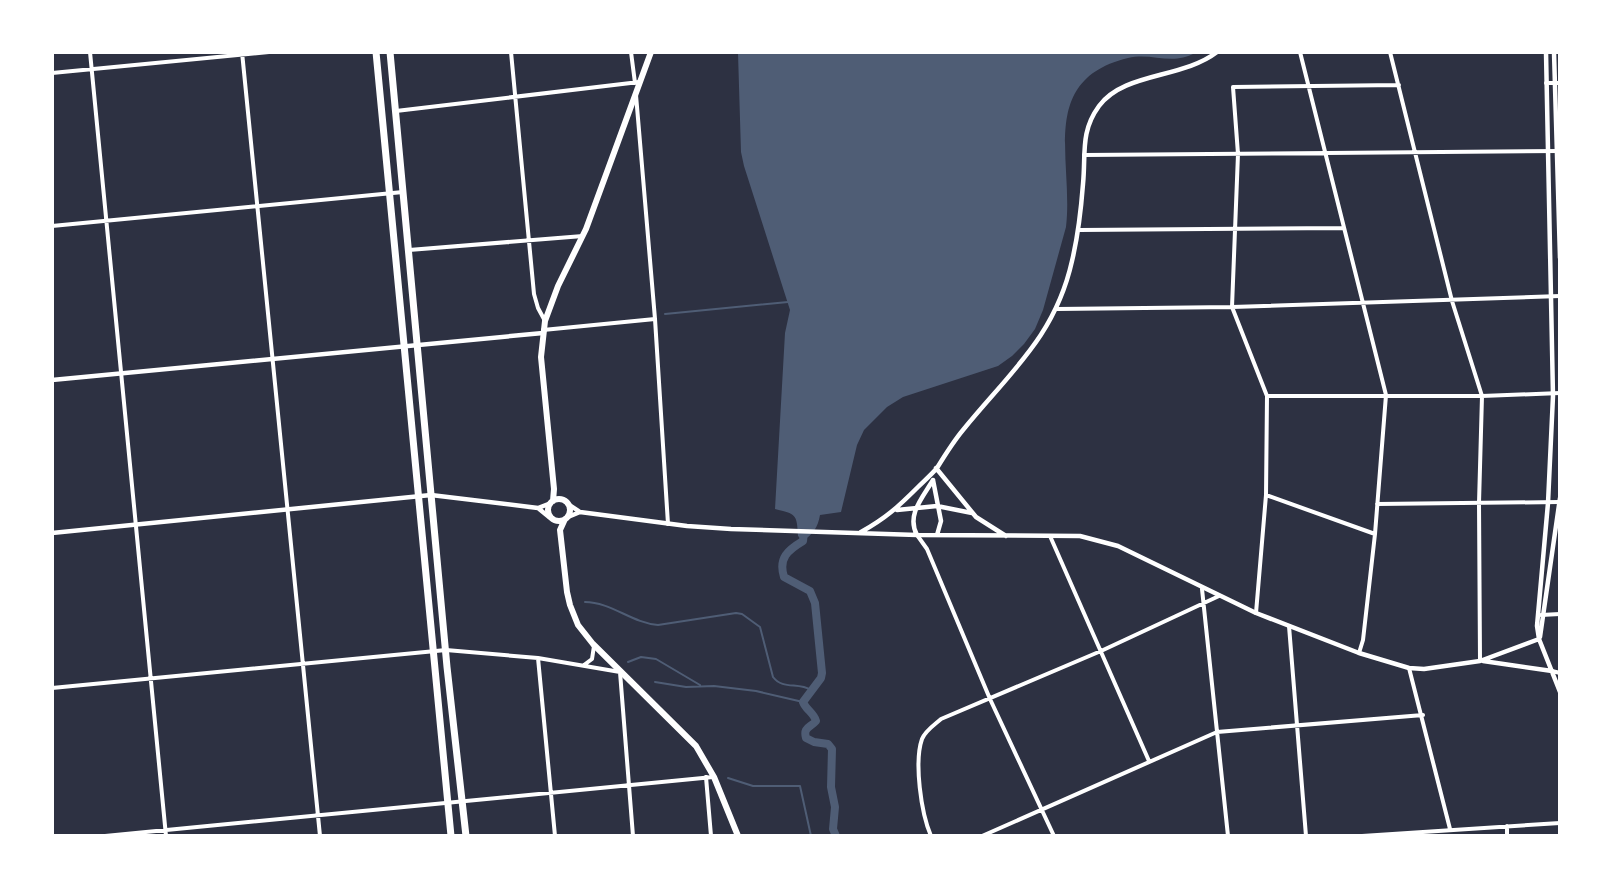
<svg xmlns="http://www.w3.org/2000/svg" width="1612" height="888" viewBox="0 0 1612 888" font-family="Montserrat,sans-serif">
  <rect width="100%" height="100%" fill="#2d3142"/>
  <!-- water -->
  <path fill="#4f5d75" d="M738 53H1195C1171 66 1152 52 1128 58 1037 80 1074 161 1066 227L1043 310 1035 329 1024 344 1012 356 998 366 903 397 887 407 864 430 857 445 841 512 820 515C818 527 813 534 803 541L798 536C797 514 796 514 775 509L785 333 790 310 744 166 741 152Z"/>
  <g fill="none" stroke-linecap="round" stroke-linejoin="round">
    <!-- stream -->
    <path stroke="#4f5d75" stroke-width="2" d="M665 314 788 302
      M585 602C611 602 632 623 658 625L736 613 742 614 760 627 773 677C783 690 798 682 811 690
      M628 662 641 657 656 659 700 685
      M655 682 686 687 714 686 756 691 803 702
      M728 778 753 786H800L811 836"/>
    <!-- canal -->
    <path stroke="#4f5d75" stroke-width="8" d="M804 532 803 541C788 550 778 558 784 577L810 591 815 603 822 673 821 678 803 702C806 710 814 713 816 721 810 728 803 727 806 738L814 742 828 744 832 749 831 787 835 807 833 829 836 836"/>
    <!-- minor -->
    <path stroke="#fff" stroke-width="4" d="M90 52 166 836
      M242 52 320 836
      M511 52 534 294 538 308 545 321
      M631 52 635 83
      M1300 52 1386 395 1375 534 1363 640 1359 653
      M1390 52 1452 301 1482 396 1479 503 1480 661
      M52 73 269 52
      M1546 83H1560
      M396 111 639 82
      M1084 155 1560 151
      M52 226 403 192
      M1079 230 1344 228
      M409 250 583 236
      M1057 309 1232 307 1560 296
      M655 319 668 524
      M543 330 655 319 636 95
      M1267 396H1482L1560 393
      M1266 495 1375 534
      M1377 504 1559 502
      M917 535 927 549 990 699 1054 836
      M1050 536 1149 761
      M1202 589 1228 836
      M1256 613 1266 495 1267 396 1232 307 1238 154 1233 87 1399 85
      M1541 615 1560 614
      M1289 626 1306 836
      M538 658 555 836
      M584 665 592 659 594 646
      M1409 668 1450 829
      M1552 671 1560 673
      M52 688 446 650 538 658 620 672 633 836
      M706 777 711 836
      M1507 826V836
      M105 836 713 777
      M931 836C921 813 914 762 922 739 925 731 934 725 941 719L1101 651 1219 596
      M982 836 1217 732 1423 715
      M1362 836 1560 823"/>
    <!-- tertiary -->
    <path stroke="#fff" stroke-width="4.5" d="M1546 52 1553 396 1548 503 1537 626 1539 639 1560 692
      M1554 52 1560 258
      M52 380 543 333
      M936 468 976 517 1006 536
      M933 480 941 521 937 535
      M568 504 580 512 687 526 731 529 917 535 1080 536 1118 546 1256 613 1359 653 1409 668 1424 669 1480 661 1539 639
      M538 508 551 503
      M897 510 937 506 972 513
      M568 517 580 512
      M861 532C886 518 898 507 918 487 924 481 931 475 937 468 945 455 953 442 963 430 1009 373 1055 337 1072 261 1078 236 1081 210 1083 184 1086 154 1080 132 1099 106 1124 72 1182 79 1217 52
      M52 533 431 495 538 508 549 517
      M917 535C906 515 923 497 933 480
      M1540 637 1560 498
      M1483 661 1552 671"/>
    <!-- primary -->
    <path stroke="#fff" stroke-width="6" d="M548 510a11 11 0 1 1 22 0a11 11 0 1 1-22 0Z
      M553 501 554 489 541 357 545 321 558 286 586 229 651 52
      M565 519 560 530 567 592 570 605 578 625 593 644 696 746 714 777 738 836"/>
    <!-- trunk -->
    <path stroke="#fff" stroke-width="7" d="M376 52 451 836
      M390 52 447 667 466 836"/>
  </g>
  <!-- border -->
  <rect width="1612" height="888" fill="none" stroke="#ffffff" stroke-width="108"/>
</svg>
